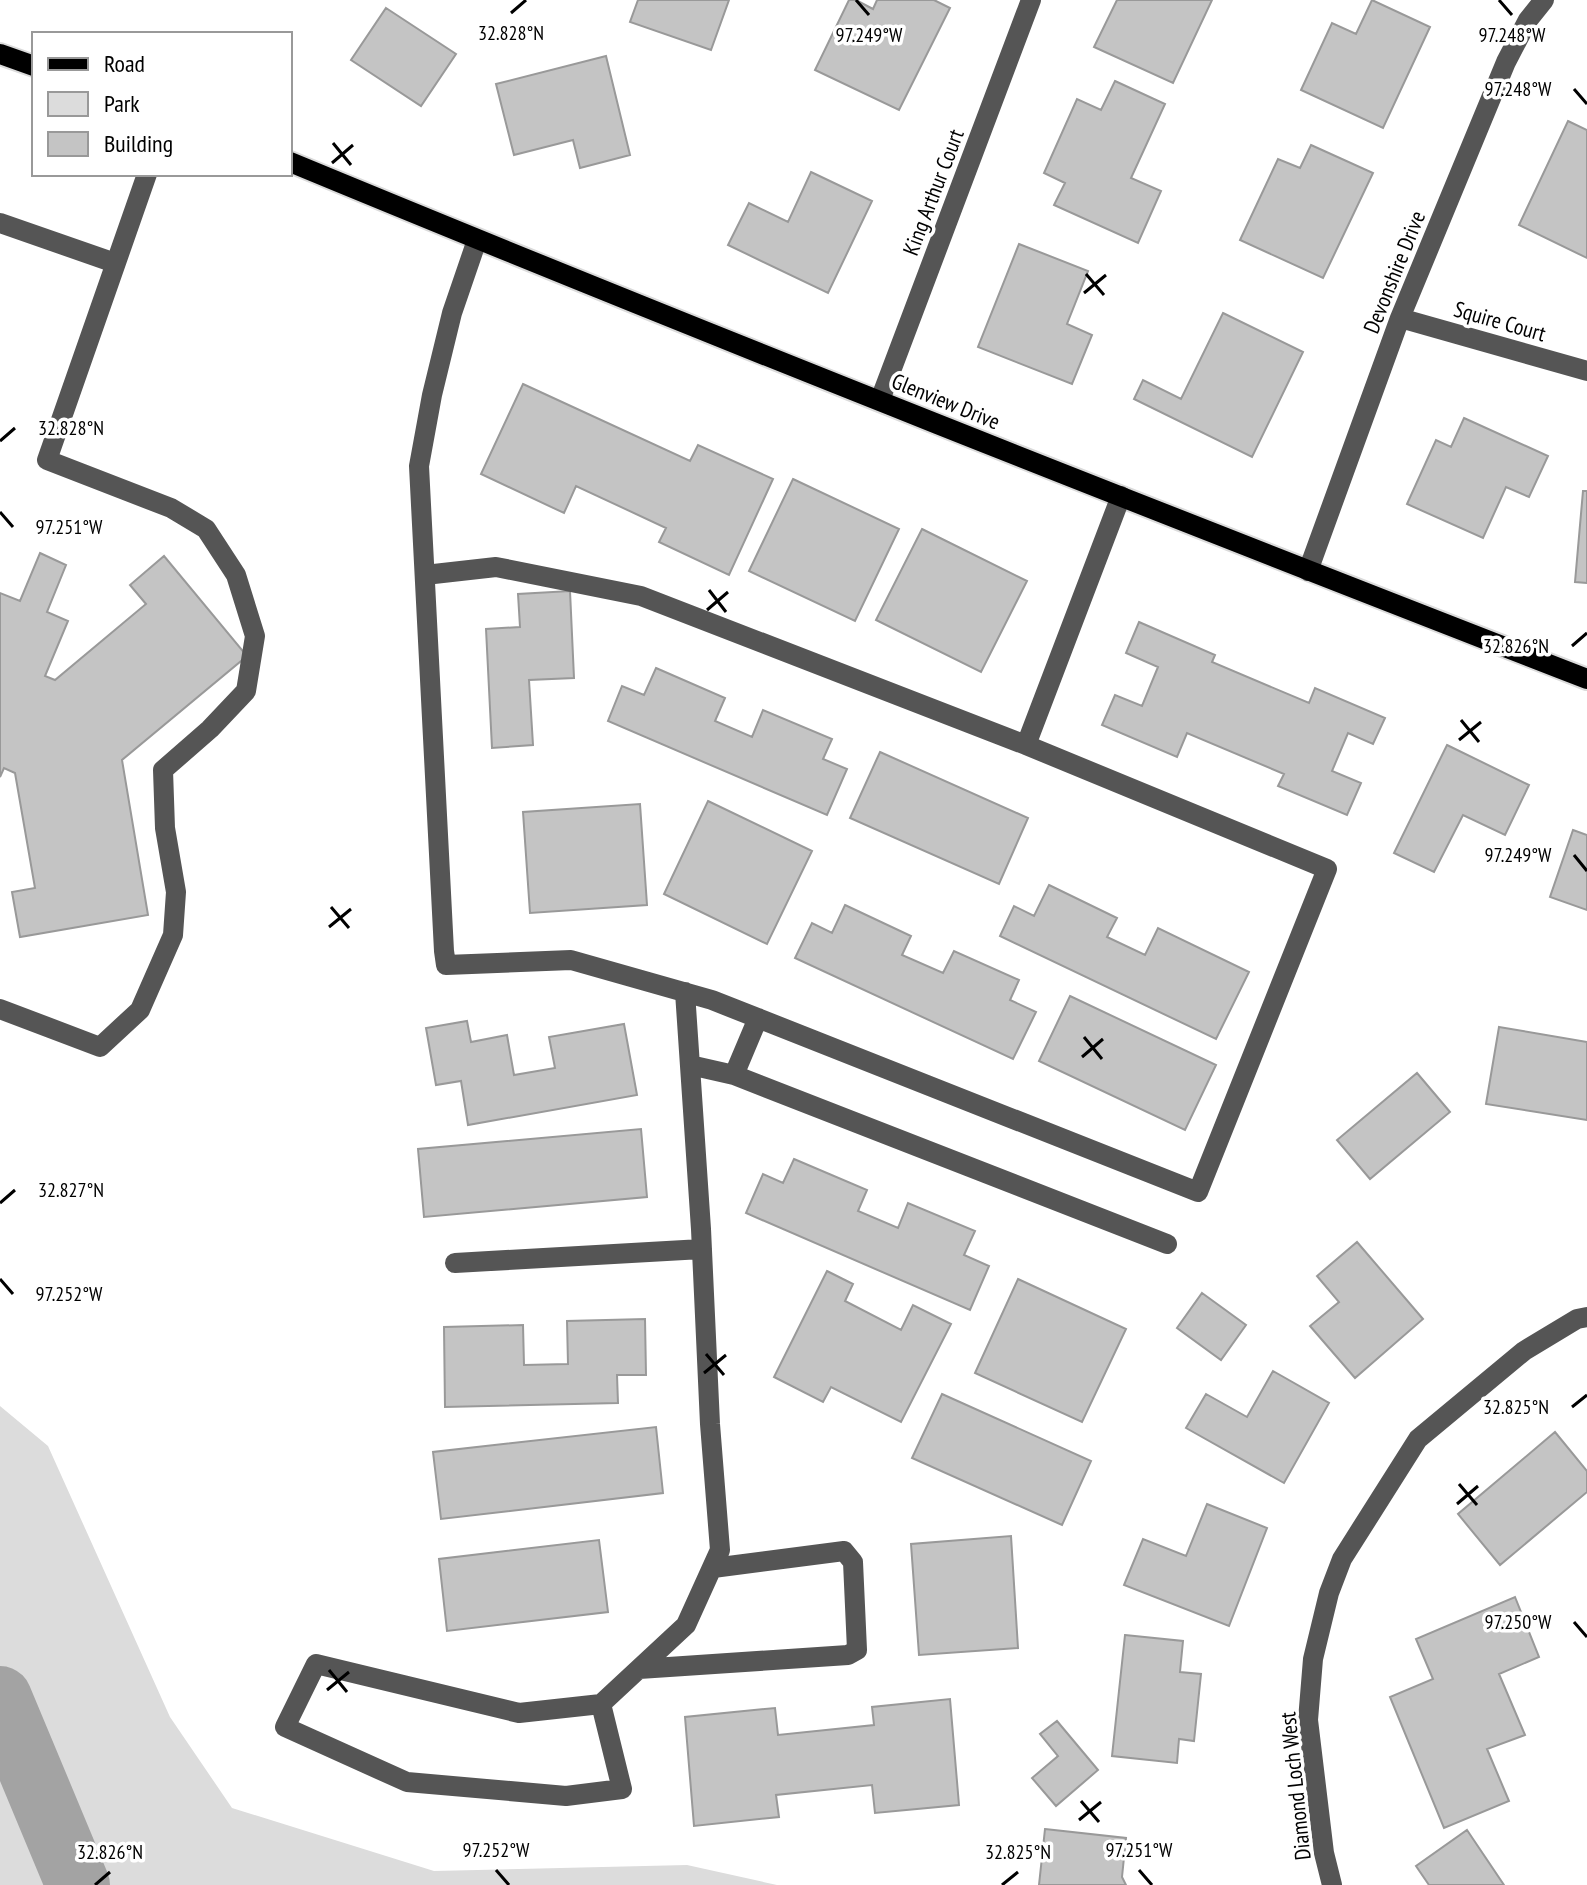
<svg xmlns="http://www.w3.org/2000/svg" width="1587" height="1885" viewBox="0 0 1587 1885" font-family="'PT Sans Narrow',sans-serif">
  <rect width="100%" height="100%" fill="#fff"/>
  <!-- green -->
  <path fill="#dcdcdc" d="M0 1406 48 1446 170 1717 232 1808 434 1871 687 1865 777 1885H0Z"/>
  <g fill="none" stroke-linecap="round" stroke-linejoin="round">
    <!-- river -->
    <path stroke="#a3a3a3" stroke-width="64" d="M0 1698 78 1885"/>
  </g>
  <!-- building -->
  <path fill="#c4c4c4" stroke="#999" stroke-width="2" d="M638 0H729L711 50 630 22Z
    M849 0H856L873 9 877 0H934L950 8 899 110 815 70Z
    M1117 0H1212L1173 83 1094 47Z
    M1372 0 1430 27 1383 128 1301 90 1332 23 1356 34Z
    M386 8 456 54 421 106 351 60Z
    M606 56 630 155 580 168 573 140 514 155 496 84Z
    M1115 81 1165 104 1131 178 1161 191 1138 243 1054 205 1065 183 1044 173 1077 99 1101 110Z
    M1568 121 1587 130V258L1519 225Z
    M1311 145 1373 173 1323 278 1240 240 1278 159 1300 168Z
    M811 172 872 201 828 293 728 245 749 203 788 222Z
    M1019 244 1088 271 1067 324 1092 335 1072 384 978 347Z
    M1223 313 1303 352 1252 457 1134 399 1143 380 1181 399Z
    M523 384 690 461 698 445 773 479 729 575 659 542 666 528 576 486 564 513 481 474Z
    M1464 418 1548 456 1529 497 1506 487 1483 538 1407 504 1436 440 1451 447Z
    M793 479 899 529 855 621 749 571Z
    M1583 491H1587V583L1575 582Z
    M922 529 1027 581 981 672 876 620Z
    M40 553 66 565 47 612 68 621 45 676 55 680 146 604 130 585 164 556 247 656 122 760 148 915 20 937 12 892 35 888 15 773 4 768 0 777V593L20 601Z
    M570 591 574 678 529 680 533 745 492 748 486 629 520 627 518 594Z
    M1139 622 1215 655 1212 662 1309 703 1315 688 1385 718 1373 744 1348 733 1332 771 1361 783 1347 815 1278 786 1284 774 1187 733 1177 757 1102 725 1115 695 1142 706 1158 667 1126 653Z
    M656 668 725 698 715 721 752 737 763 710 832 739 823 759 847 769 827 815 608 721 622 686 644 695Z
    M1447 745 1529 785 1505 835 1463 815 1434 872 1394 853Z
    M880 752 1028 818 999 884 850 818Z
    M708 801 812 851 767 944 664 894Z
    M640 804 647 905 530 913 523 812Z
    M1573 830 1587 835V910L1550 897Z
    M1049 885 1117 918 1107 937 1145 955 1158 928 1249 972 1216 1039 1000 936 1014 906 1034 916Z
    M845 905 911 936 902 955 943 973 954 951 1019 980 1010 1000 1036 1012 1013 1059 795 958 812 923 832 933Z
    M1070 996 1216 1065 1185 1130 1039 1061Z
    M467 1021 471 1042 507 1035 514 1075 555 1068 549 1037 624 1024 637 1095 468 1125 461 1081 436 1085 426 1028Z
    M1499 1027 1587 1042V1120L1486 1104Z
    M1417 1073 1450 1112 1370 1179 1337 1140Z
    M641 1129 647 1197 424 1217 418 1149Z
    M794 1159 867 1190 858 1211 898 1228 908 1203 975 1231 964 1255 989 1266 970 1310 746 1213 763 1174 783 1183Z
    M1357 1242 1423 1319 1355 1378 1310 1326 1339 1302 1317 1276Z
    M827 1271 853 1284 845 1301 901 1330 913 1305 951 1324 901 1422 831 1387 823 1402 774 1377Z
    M1018 1279 1126 1329 1082 1422 975 1373Z
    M1202 1293 1246 1325 1221 1360 1177 1328Z
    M645 1319 646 1375H617L618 1403 445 1407 444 1327 523 1325 524 1365 568 1364 567 1321Z
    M1273 1371 1329 1403 1284 1483 1186 1428 1206 1394 1247 1417Z
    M942 1394 1091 1461 1062 1525 912 1458Z
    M656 1427 663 1493 441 1519 433 1452Z
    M1555 1432 1587 1471V1492L1500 1565 1458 1514Z
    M1207 1504 1267 1528 1229 1626 1124 1585 1143 1539 1186 1556Z
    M1011 1536 1018 1648 919 1655 911 1544Z
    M599 1540 608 1612 447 1631 439 1559Z
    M1515 1597 1539 1657 1499 1674 1525 1735 1487 1749 1509 1801 1444 1828 1390 1697 1433 1679 1416 1639Z
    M1125 1635 1183 1641 1180 1672 1201 1674 1194 1741 1179 1739 1177 1763 1112 1756Z
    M950 1699 959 1805 875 1813 872 1785 776 1795 779 1817 694 1826 685 1717 775 1708 778 1735 874 1725 872 1707Z
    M1057 1721 1098 1770 1056 1806 1032 1778 1058 1756 1040 1734Z
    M1045 1829 1126 1838 1122 1877 1126 1885H1039Z
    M1467 1830 1504 1885H1429L1416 1866Z"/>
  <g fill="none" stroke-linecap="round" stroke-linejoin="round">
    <defs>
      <path id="major" d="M0 54 34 66
        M290 162C720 340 1153 510 1587 679"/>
    </defs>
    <!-- major casing -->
    <use href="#major" stroke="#dbdbdb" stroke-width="24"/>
    <!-- minor -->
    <path stroke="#555" stroke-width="20" d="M0 223 115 263
      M477 240 452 313 432 395 419 466 444 951 446 965 571 960 712 1000 1198 1192 1327 869 1026 745 1121 496
      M1400 318 1587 371
      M880 400 1031 0
      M1308 571 1400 318 1506 62 1528 20 1544 0
      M425 575 496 567 641 596 1026 745
      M0 1009 100 1047 140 1010 173 935 176 892 165 828 163 770 210 729 246 691 255 636 236 575 206 529 171 508 47 460 147 174
      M690 1065 734 1075 1167 1244
      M734 1075 758 1018
      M455 1263 702 1249
      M639 1669 848 1655 857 1650 853 1562 844 1551 713 1568
      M601 1704 622 1789 566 1796 407 1782 285 1727 316 1664 519 1713 601 1704 686 1625 720 1550 710 1424 701 1229 685 992
      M1332 1885 1324 1853 1308 1720 1313 1659 1329 1593 1342 1559 1418 1439 1524 1351 1577 1319 1587 1317"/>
    <!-- major -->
    <use href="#major" stroke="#000" stroke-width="20"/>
  </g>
  <!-- ticks -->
  <path fill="none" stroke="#000" stroke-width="3" d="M856 0 869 15M1499 0 1512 15M511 13 526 0M1574 89 1587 104M333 143 351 165M332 163 353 145M1086 274 1104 295M1084 293 1106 275M0 441 15 428M0 512 13 527M709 590 726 612M707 610 728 592M1572 646 1587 633M1461 720 1479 742M1459 740 1481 722M1574 855 1587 871M331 907 349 928M329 927 351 909M1084 1037 1102 1059M1082 1057 1103 1039M0 1203 15 1190M0 1279 13 1294M706 1354 724 1375M704 1373 726 1355M1572 1407 1587 1395M1459 1484 1477 1505M1457 1504 1478 1486M1574 1622 1587 1637M329 1670 347 1692M327 1690 349 1672M1081 1801 1099 1822M1079 1820 1101 1802M496 1870 509 1885M1139 1870 1152 1885M95 1885 110 1872M1002 1885 1018 1872"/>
  <g text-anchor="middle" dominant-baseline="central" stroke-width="7" stroke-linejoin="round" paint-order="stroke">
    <!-- street labels -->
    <g font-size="22" fill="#000" stroke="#fff">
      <text transform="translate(933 192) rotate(-69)">King Arthur Court</text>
      <text transform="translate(1394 272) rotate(-68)">Devonshire Drive</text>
      <text transform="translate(1500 321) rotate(16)">Squire Court</text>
      <text transform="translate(946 401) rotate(22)">Glenview Drive</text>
      <text transform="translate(1295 1786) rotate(-96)">Diamond Loch West</text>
    </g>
  </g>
  <g font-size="20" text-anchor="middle" fill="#000" stroke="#fff" stroke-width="7" stroke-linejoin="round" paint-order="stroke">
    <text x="511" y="40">32.828°N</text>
    <text x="1512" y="42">97.248°W</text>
    <text x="869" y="42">97.249°W</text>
    <text x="1518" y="96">97.248°W</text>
    <text x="71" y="435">32.828°N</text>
    <text x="69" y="534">97.251°W</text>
    <text x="1516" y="653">32.826°N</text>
    <text x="1518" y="862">97.249°W</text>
    <text x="71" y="1197">32.827°N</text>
    <text x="69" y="1301">97.252°W</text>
    <text x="1516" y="1414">32.825°N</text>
    <text x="1518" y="1629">97.250°W</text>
    <text x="496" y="1857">97.252°W</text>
    <text x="1139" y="1857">97.251°W</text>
    <text x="110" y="1859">32.826°N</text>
    <text x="1018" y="1859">32.825°N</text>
  </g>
  <!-- legend -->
  <rect x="32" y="32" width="260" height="144" fill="#ffffff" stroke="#999999" stroke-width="2"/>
  <rect x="48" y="58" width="40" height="12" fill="#000000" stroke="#999999" stroke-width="2"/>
  <text x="104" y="72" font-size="24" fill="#000000">Road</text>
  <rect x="48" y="92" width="40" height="24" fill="#dcdcdc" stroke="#999999" stroke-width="2"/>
  <text x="104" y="112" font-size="24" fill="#000000">Park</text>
  <rect x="48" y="132" width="40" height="24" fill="#c4c4c4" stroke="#999999" stroke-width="2"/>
  <text x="104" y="152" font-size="24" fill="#000000">Building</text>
</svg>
